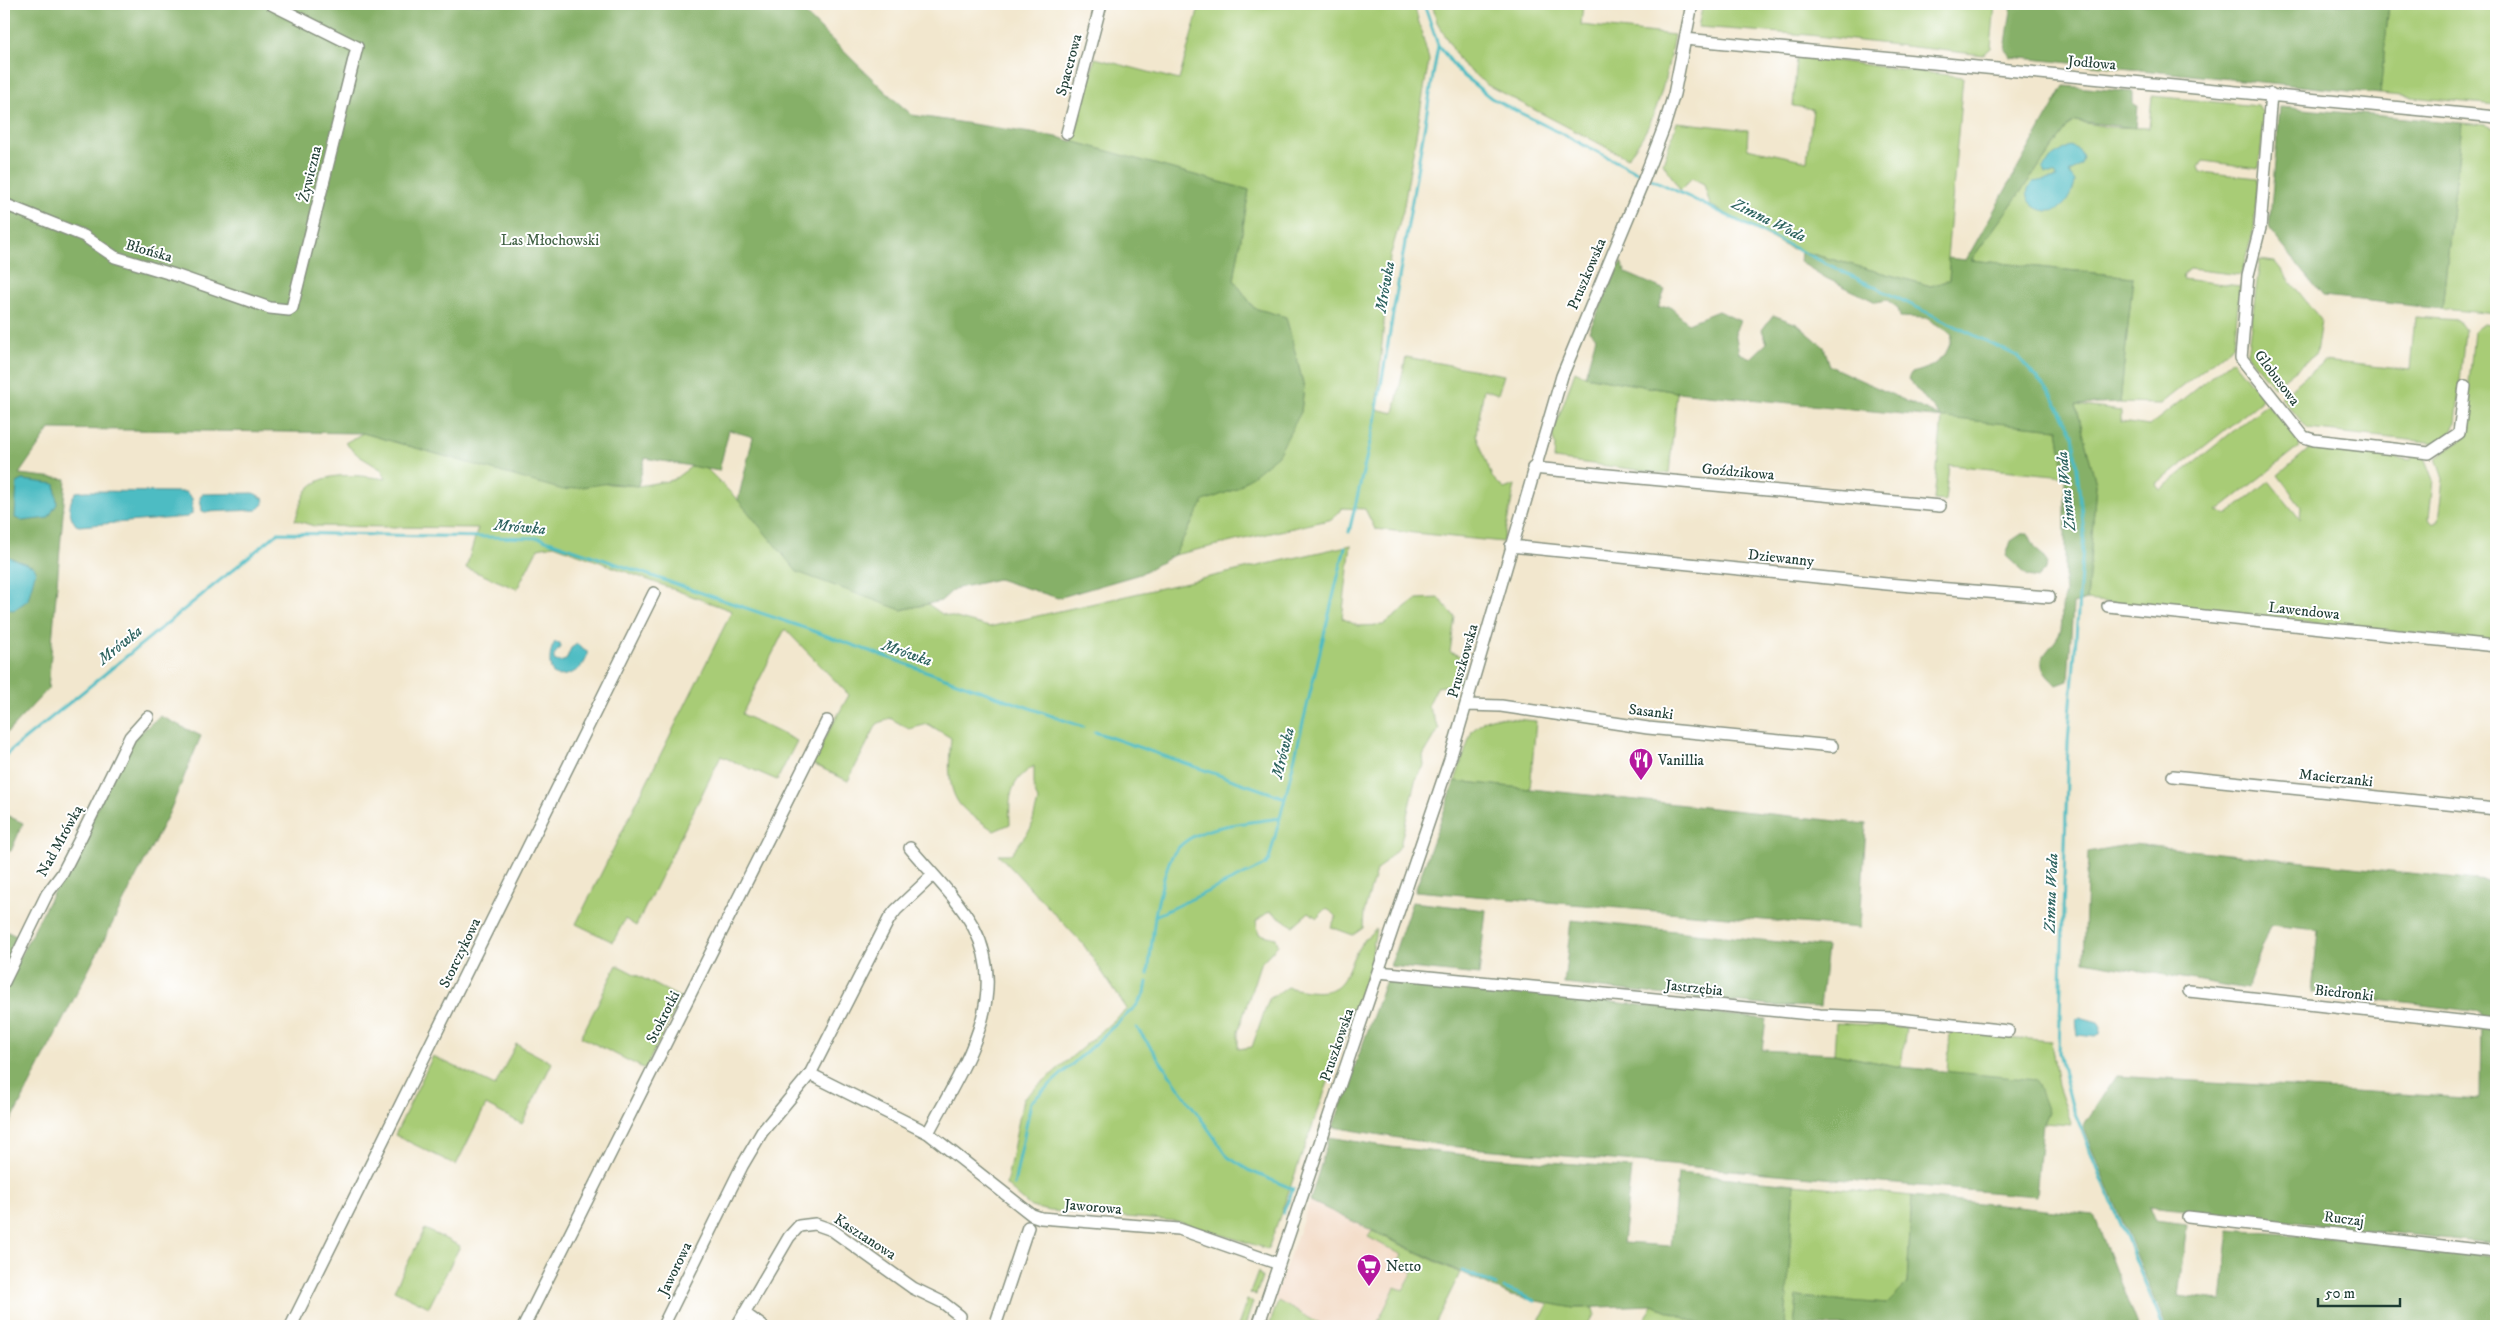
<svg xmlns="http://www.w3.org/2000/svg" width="2500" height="1330" viewBox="0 0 2500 1330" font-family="'IM FELL DW Pica',serif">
  <rect width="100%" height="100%" fill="#fff"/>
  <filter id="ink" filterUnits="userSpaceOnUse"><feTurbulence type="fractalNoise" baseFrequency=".02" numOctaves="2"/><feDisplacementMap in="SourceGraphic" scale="10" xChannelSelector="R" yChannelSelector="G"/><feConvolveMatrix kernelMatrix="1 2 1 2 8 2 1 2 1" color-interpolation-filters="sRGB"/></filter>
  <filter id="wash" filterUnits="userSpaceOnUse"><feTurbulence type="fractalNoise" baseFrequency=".0096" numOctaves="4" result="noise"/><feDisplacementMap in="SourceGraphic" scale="20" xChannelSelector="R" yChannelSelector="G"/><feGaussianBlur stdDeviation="1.12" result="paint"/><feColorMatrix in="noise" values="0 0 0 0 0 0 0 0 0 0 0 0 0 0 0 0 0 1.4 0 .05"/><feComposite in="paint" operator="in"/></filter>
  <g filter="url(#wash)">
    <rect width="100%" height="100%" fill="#f2e7ce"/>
    <!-- built -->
    <path fill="#f1d5bd" d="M1310 1201 1372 1231 1369 1237 1402 1255 1413 1272 1403 1291 1395 1287 1376 1326H1269L1278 1301 1274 1299Z"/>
    <!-- green -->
    <path fill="#a8cc76" stroke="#648455" d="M1200 4H1414L1429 60 1403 211 1390 257 1376 409 1394 413 1406 357 1504 375 1498 394 1484 389 1476 434 1492 477 1504 489 1515 485 1503 542 1375 529 1365 509 1342 508 1333 519 1174 555 1203 501 1236 489 1301 412 1304 387 1286 317 1254 308 1234 280 1249 190 1073 142 1095 58 1179 80Z
      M1432 4H1583L1581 25 1674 35C1666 79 1657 124 1627 158L1487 85 1461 63 1437 22Z
      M1703 4H1995L1991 48 1983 55 1809 35 1698 27Z
      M2389 4H2496V105L2380 94Z
      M1797 56 1963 77 1947 258 1950 266 1949 280 1931 286 1789 248 1710 205 1704 184 1692 178 1680 190 1663 163 1677 122 1748 130 1747 148 1807 161 1813 109 1793 106Z
      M2152 96 2257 106 2265 115 2259 168 2203 161 2199 167 2201 172 2258 178 2254 229 2241 275 2190 269 2183 274 2182 279 2240 286 2234 345 2160 404 2120 403 2133 277 1971 260 2069 125 2074 121 2108 127 2149 128Z
      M2462 123 2486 125 2496 129V314L2442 309Z
      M2260 260 2275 262 2321 320 2316 354 2274 387 2247 354Z
      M2415 317 2458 320 2465 330 2456 423 2449 435 2437 443 2308 429 2281 397 2324 361 2410 370Z
      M2484 323 2496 325V642L2087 600 2096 484 2076 405 2121 411V422L2149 426 2232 360 2262 397 2260 402 2156 485 2160 490 2267 404 2299 442 2298 448 2217 511 2228 514 2269 481 2300 519 2301 506 2278 475 2314 445 2411 460 2412 456 2424 457 2433 480 2429 519 2433 524 2438 520 2443 479 2436 458 2464 437 2474 331Z
      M1575 371 1585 376 1677 392 1669 474 1554 459 1555 445 1552 436Z
      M1942 417 2058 429 2065 476 1949 465 1945 501 1934 500Z
      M363 433 523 478 638 486 673 480 692 466 707 469 738 500 901 610 928 604 942 614 989 627 1351 545 1342 618 1358 626 1383 625 1417 599 1439 598 1455 617 1450 652 1465 658 1460 684 1437 687 1428 706 1439 729 1423 756 1424 766 1415 781 1400 846 1376 871 1364 913 1363 928 1353 935 1331 927 1336 917 1327 908 1317 918 1309 912 1293 926 1270 911 1256 921 1259 934 1276 938 1278 945 1260 964 1238 1032V1049L1252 1047 1269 999 1287 987C1364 1006 1333 962 1376 929L1370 966 1268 1249 1176 1221 1050 1211 1031 1207 1006 1185 1023 1099 1127 1009 1083 944 998 854H1011L1031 828 1038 801 1034 789V766C1009 782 1009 796 1010 824L994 831C984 823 970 816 962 807 946 790 949 760 951 738L928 724 909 729 890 718 877 724 848 781 811 763 849 695 785 629 742 714 797 741 777 780 721 756 636 926 625 919 613 942 576 924 732 611 554 545 538 548 517 589 466 568 478 528 314 526 295 520C299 511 302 494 310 487 329 470 362 476 386 479L382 470 359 456 345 443Z
      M1495 717 1536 721 1530 789 1455 781 1472 731 1485 720Z
      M617 965 681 998 645 1069 581 1037Z
      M1836 1023 1906 1027 1901 1067 1834 1054Z
      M1950 1032 2051 1041 2058 1086 2072 1125 2043 1123 2048 1112 1947 1071Z
      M516 1044 552 1063 522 1124 486 1105 456 1165 395 1135 433 1056 495 1086Z
      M1794 1184 1912 1196 1907 1284 1887 1304 1797 1297 1794 1326H1785Z
      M425 1229 460 1246 429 1307 394 1290Z
      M1372 1231 1460 1273 1434 1326H1376L1395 1287 1403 1290 1413 1272 1398 1264 1402 1255 1368 1237Z
      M1258 1272 1262 1278 1256 1295 1250 1293Z
      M1247 1300 1253 1302 1245 1326H1238Z
      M1278 1301 1320 1324 1318 1326H1269Z
      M1549 1303 1573 1308H1594V1315L1587 1326H1537Z
      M1653 1305 1705 1326H1642Z"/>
    <!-- forest -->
    <path fill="#86b067" stroke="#52764e" d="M4 4H795L887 93 912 115 1057 137 1249 190 1234 280 1254 308 1286 317 1304 387 1301 412 1278 455 1236 489 1204 501 1174 555 1140 574 1058 598 998 579 954 589 941 601 901 610 797 572 738 500 753 437 729 430 719 471 645 458 638 486 609 483 563 490 363 433 50 429 19 474 66 479 48 689 4 736Z
      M2012 4 2089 8 2091 4H2389L2380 94 2011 57 2005 50Z
      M2064 86 2133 92V105L2138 106 2136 128 2074 121 2069 125 1971 260 2133 277 2120 403 2076 405 2096 484 2087 600 2073 604 2068 681 2057 685C2023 658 2056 651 2061 629 2063 616 2060 606 2065 594V476L2058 429 1677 392 1585 376 1596 337 1589 331 1621 262 1626 273 1665 290 1658 308 1669 306 1688 323 1718 311 1740 321 1735 332 1739 353 1751 358 1767 343 1762 330 1773 315 1797 324 1824 347 1830 366 1941 417 1908 379 1911 373C1932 369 1950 357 1952 334L1926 318 1900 317 1898 308 1887 300 1876 302 1826 278 1800 262 1801 251 1931 286 1949 280 1950 266 1947 258 1966 260Z
      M2280 107 2462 123 2442 309 2323 296 2269 229Z
      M2023 533H2028L2035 547 2047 562 2046 569 2037 578 2028 576 2006 556 2011 541Z
      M160 716 201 736 169 813 4 1135V987L133 739Z
      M1455 781 1866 824 1860 928 1415 891Z
      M4 814 23 823 11 851 4 848Z
      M2133 844 2496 882V1244L2149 1206 2155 1221 2187 1225 2178 1296 2221 1301 2229 1230 2313 1236 2496 1256V1326H2166L2083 1126 2116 1076 2480 1099 2481 1012 2312 992 2318 930 2270 925 2247 989 2084 961 2088 852Z
      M1412 902 1486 910 1479 975 1390 966Z
      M1571 920 1827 947 1820 1007 1770 1006 1564 984Z
      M4 930 22 939 4 974Z
      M1387 977 1766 1019 1762 1050 1834 1054 1901 1067 2036 1080 2048 1112 2043 1123 2036 1196 1447 1146 1333 1127Z
      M1329 1137 1390 1147 1495 1158 1631 1168 1623 1243 1671 1246 1678 1173 1794 1184 1785 1326H1705L1653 1305 1573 1308 1511 1296 1310 1201Z
      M1912 1196 2094 1215 2137 1326H1794L1797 1297 1887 1304 1907 1284Z"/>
    <!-- water -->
    <path fill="#4dbcc3" stroke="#367c7c" d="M2070 146 2079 150 2083 157 2081 165 2069 173 2075 181C2075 188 2071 193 2068 199 2052 227 2013 200 2033 182L2057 178 2056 174H2045L2043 169 2053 156Z
      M23 480 55 484 57 504 48 518 23 521 15 518 17 483Z
      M86 491 186 492 192 498V514L187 517 79 526 76 525C68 515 68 502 76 492Z
      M254 493 264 499 263 504 257 510 205 512 202 511 200 498 202 494Z
      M4 555 34 567 36 570 28 600 14 610 4 609Z
      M555 642 560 643 561 646 554 655V660L559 662 566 660 571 648 577 644 587 651C589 667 568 679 554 675 548 668 549 650 555 642Z
      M2080 1017 2098 1022 2101 1028 2100 1035 2095 1037 2078 1035 2076 1020Z"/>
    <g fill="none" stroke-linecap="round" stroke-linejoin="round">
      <!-- stream -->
      <path stroke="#4dbcc3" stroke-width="3" d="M1424 4 1438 45 1459 72 1491 98 1629 168 2017 356 2051 394 2073 434 2084 532 2068 743 2059 1053 2072 1106 2163 1326
        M1349 532 1375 421 1438 46
        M1095 732 1285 798 1345 547
        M4 756 278 533 540 538 802 627 1083 727
        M1155 915C1159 897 1163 877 1170 860 1187 823 1245 824 1280 818
        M1148 974 1155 916 1265 865 1269 860 1285 798
        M1137 1028 1228 1157 1248 1170 1293 1189 1283 1213
        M1014 1185 1031 1102 1136 1006 1145 993 1147 982
        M1462 1271 1496 1285
        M1504 1288 1535 1301"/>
    </g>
  </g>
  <g filter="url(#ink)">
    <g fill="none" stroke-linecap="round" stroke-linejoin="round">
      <defs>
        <path id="minor" d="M1685 39 2496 117
          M2271 94 2260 228 2248 275 2241 358 2304 437 2314 440 2429 453 2459 433 2465 386
          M1067 133 1101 4
          M4 204 84 236 115 257 175 275 270 308 289 310 292 308 357 47 271 4
          M1533 468 1940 506
          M1511 546 1887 584 2049 597
          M2108 606 2496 646
          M1467 705 1501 706 1648 728 1832 746
          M2173 776 2496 809
          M910 848C931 873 958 899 974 928 1012 1000 960 1071 928 1133
          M1378 972 1820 1015 1890 1018 2008 1031
          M4 982 47 894 62 874 80 839 130 737 148 717
          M2189 991 2496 1025
          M810 1074 928 1133 1032 1215 1041 1218 1179 1229 1279 1264
          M2188 1217 2496 1252
          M744 1313 762 1326
          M291 1326 654 593
          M524 1326 827 721
          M663 1326 742 1166 762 1132 810 1074 889 919 896 910 933 875
          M737 1326 789 1237 799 1226 815 1224 832 1230 913 1288 942 1302 960 1316 956 1326
          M995 1326 1028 1227
          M1258 1326 1450 759 1562 376 1644 179 1664 127 1674 94 1692 4"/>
      </defs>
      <!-- minor casing -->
      <use href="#minor" stroke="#889281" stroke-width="14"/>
      <!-- minor -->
      <use href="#minor" stroke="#fff" stroke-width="11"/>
    </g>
  </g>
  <!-- icons -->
  <defs>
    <symbol id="restaurant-pin" viewBox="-11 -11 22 30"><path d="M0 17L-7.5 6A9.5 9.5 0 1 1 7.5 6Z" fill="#b5179e" stroke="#fff"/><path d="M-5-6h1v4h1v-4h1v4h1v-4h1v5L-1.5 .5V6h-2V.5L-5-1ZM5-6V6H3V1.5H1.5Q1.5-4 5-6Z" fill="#fff"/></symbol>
    <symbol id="supermarket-pin" viewBox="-11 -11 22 30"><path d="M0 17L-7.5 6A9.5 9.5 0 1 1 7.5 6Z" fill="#b5179e" stroke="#fff"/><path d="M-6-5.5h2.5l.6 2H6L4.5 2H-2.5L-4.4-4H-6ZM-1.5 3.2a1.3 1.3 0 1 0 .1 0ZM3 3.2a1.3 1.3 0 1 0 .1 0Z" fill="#fff"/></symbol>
  </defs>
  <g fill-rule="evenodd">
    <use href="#restaurant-pin" x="1627" y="746" width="28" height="38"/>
    <use href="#supermarket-pin" x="1355" y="1252" width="28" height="38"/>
  </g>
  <g text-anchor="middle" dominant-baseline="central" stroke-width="4" stroke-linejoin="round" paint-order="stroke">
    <!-- street labels -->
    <g font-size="15" fill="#1f3d34" stroke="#fff">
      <text transform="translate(2092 63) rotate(5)">Jodłowa</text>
      <text transform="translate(1069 65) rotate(-75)">Spacerowa</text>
      <text transform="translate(310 174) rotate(-76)">Żywiczna</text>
      <text transform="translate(149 251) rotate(16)">Błońska</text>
      <text transform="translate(1587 274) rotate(-67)">Pruszkowska</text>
      <text transform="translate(2277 378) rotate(53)">Globusowa</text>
      <text transform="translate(1738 472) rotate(5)">Goździkowa</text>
      <text transform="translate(1781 558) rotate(6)">Dziewanny</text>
      <text transform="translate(2304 611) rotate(6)">Lawendowa</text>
      <text transform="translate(1463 661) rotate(-74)">Pruszkowska</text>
      <text transform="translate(1651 712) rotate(7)">Sasanki</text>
      <text transform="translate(2336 778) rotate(6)">Macierzanki</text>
      <text transform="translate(60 841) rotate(-61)">Nad Mrówką</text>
      <text transform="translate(460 953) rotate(-64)">Storczykowa</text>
      <text transform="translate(1694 988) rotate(6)">Jastrzębia</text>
      <text transform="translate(2344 993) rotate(6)">Biedronki</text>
      <text transform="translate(663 1017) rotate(-63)">Stokrotki</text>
      <text transform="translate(1337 1045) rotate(-71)">Pruszkowska</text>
      <text transform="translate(1093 1207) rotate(5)">Jaworowa</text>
      <text transform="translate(2344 1219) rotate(7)">Ruczaj</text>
      <text transform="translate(865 1237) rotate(33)">Kasztanowa</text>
      <text transform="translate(675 1269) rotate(-64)">Jaworowa</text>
    </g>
    <!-- park labels -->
    <g font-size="15" fill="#416144" stroke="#fff">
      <text x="550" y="240">Las Młochowski</text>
    </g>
    <!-- poi labels -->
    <g font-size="15" fill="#1f3d34" stroke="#fff" text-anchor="start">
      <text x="1658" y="760">Vanillia</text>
      <text x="1386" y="1266">Netto</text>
    </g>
    <!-- water labels -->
    <g font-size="16" font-style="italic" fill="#2d635f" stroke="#fff">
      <text transform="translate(1769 220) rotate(26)">Zimna Woda</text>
      <text transform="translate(1385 287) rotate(-80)">Mrówka</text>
      <text transform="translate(2066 491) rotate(-96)">Zimna Woda</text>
      <text transform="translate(520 527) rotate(5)">Mrówka</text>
      <text transform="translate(120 645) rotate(-39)">Mrówka</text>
      <text transform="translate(907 653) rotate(19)">Mrówka</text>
      <text transform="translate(1283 753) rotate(-76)">Mrówka</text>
      <text transform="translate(2051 893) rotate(-88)">Zimna Woda</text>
    </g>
  </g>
  <!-- margin -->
  <rect width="2500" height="1330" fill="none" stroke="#fff" stroke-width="20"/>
  <!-- scale -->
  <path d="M2318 1298v8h82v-8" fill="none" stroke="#1f3d34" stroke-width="2.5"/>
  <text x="2325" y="1298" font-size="15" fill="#1f3d34" stroke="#ffffff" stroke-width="4" paint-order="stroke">50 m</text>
</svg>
